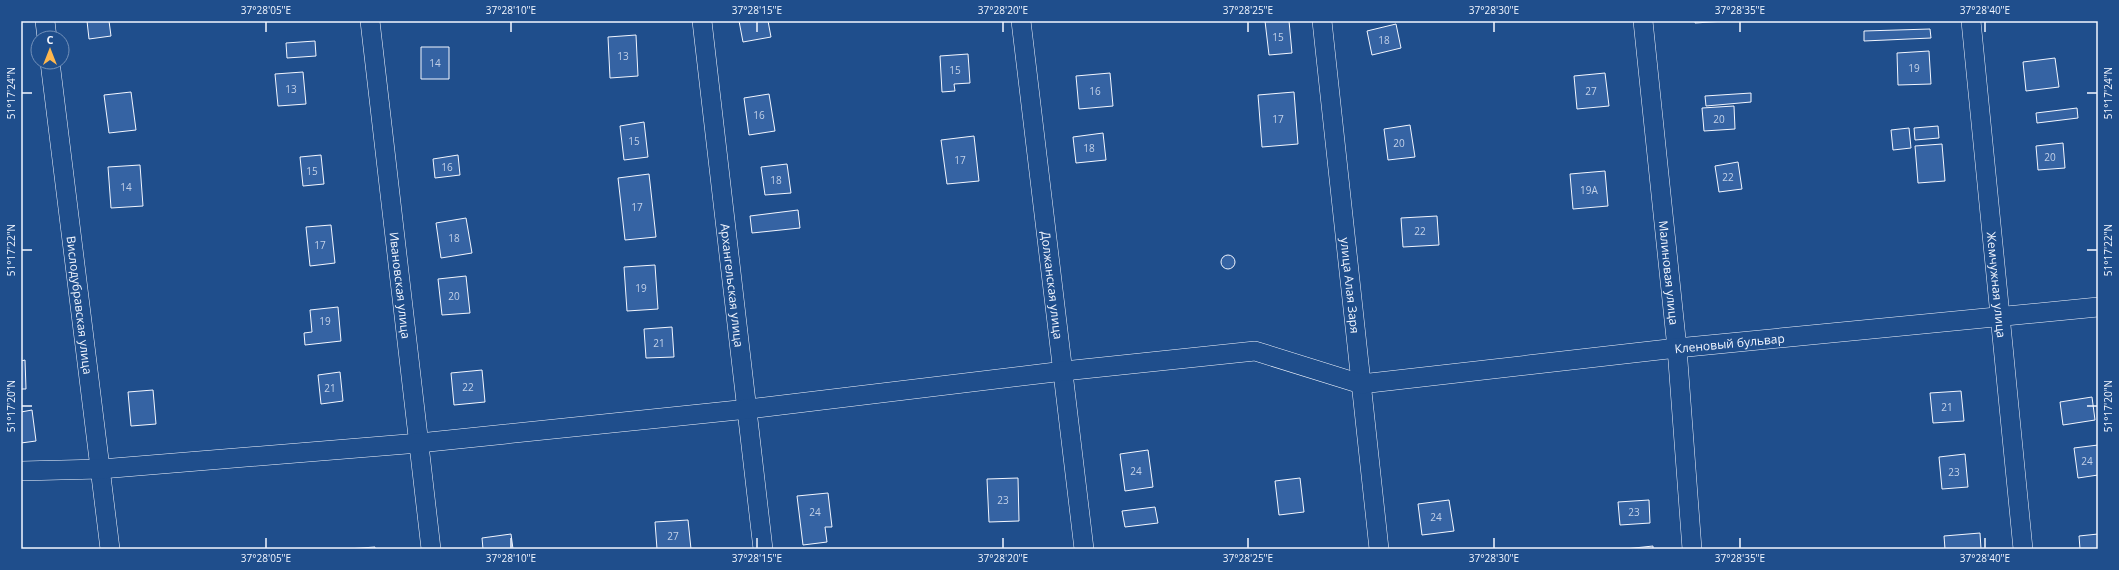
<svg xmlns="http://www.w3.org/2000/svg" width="2119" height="570" viewBox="0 0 2119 570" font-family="'Open Sans',sans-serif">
  <rect width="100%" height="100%" fill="#1f4e8c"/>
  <!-- building -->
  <path fill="#3563a3" stroke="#f2f6ff" d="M87 21H109L111 36 89 39Z
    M739 21H768L771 37 743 42Z
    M1265 21H1289L1292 53 1269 55Z
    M1695 21H1725L1695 23Z
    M1396 24 1401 48 1372 55 1367 31Z
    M1930 29 1931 38 1864 41V31Z
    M636 35 638 76 610 78 608 37Z
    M315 41 316 56 287 58 286 43Z
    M421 47H449V79H421Z
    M1929 51 1931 84 1898 85 1897 53Z
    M968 54 970 83 954 84 955 91 942 92 940 56Z
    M2055 58 2059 87 2026 91 2023 62Z
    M303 72 306 104 278 106 275 74Z
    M1110 73 1113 106 1079 109 1076 76Z
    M1605 73 1609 106 1577 109 1574 76Z
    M131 92 136 130 109 133 104 95Z
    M1294 92 1298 144 1262 147 1258 95Z
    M1751 93V102L1706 106 1705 96Z
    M769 94 775 131 749 135 744 98Z
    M1734 106 1735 129 1704 131 1702 108Z
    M2077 108 2078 118 2037 123 2036 113Z
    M644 122 648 157 624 160 620 126Z
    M1410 125 1415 157 1388 160 1384 129Z
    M1938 126 1939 138 1915 140 1914 128Z
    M1909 128 1911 148 1893 150 1891 130Z
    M1103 133 1106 160 1076 163 1073 137Z
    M974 136 979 181 947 184 941 140Z
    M2063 143 2065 168 2038 170 2036 146Z
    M1942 144 1945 181 1918 183 1915 146Z
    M321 155 324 184 303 186 300 157Z
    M458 155 460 175 435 178 433 159Z
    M1738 162 1742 189 1719 192 1715 166Z
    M787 164 791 193 765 195 761 167Z
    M140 165 143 206 111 208 108 167Z
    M1605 171 1608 206 1573 209 1570 174Z
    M649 174 656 237 625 240 618 178Z
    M798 210 800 228 752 233 750 216Z
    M1437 216 1439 245 1403 247 1401 218Z
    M466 218 472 253 441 258 436 223Z
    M331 225 335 263 310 266 306 227Z
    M1221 262a7 7 0 1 1 14 0a7 7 0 1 1-14 0Z
    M655 265 658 309 627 311 624 267Z
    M466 276 470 313 442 315 438 279Z
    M338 307 341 341 305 345 304 333 312 332 310 310Z
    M672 327 674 357 646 358 644 329Z
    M25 360 26 389H21V361Z
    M482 370 485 402 454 405 451 373Z
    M340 372 343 401 321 404 318 375Z
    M153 390 156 424 131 426 128 392Z
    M1961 391 1964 421 1933 423 1930 393Z
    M2092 397 2095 420 2063 425 2060 402Z
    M32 410 36 441 21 443V412Z
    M2098 445V475L2078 478 2074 448Z
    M1148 450 1153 487 1125 491 1120 454Z
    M1965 454 1968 487 1942 489 1939 457Z
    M1018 478 1019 521 989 522 987 479Z
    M1300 478 1304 512 1279 515 1275 481Z
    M828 493 832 527H825L827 542 803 545 797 496Z
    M1449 500 1454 531 1422 535 1418 504Z
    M1649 500 1650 523 1620 525 1618 502Z
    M1155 507 1158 523 1125 527 1122 511Z
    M688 520 691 549H657L655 522Z
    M1980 533 1981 549H1945L1944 536Z
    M511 534 513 549H483L482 538Z
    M2098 534V549H2080L2079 536Z
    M1653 546V549H1625Z
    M375 547V549H348Z"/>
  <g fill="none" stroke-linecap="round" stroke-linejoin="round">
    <defs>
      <g id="minor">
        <path d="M45 21 47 38"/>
        <path id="s1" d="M370 21 431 549"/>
        <path id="s2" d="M702 21 763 549"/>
        <path id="s3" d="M1021 21 1084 549"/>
        <path id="s4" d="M1322 21 1379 549"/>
        <path id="s5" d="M1643 21 1677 348 1692 549"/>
        <path id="s6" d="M1971 21 2023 549"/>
        <path id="s7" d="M50 62 110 549"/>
        <path id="s8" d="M21 471 101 469 419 443 748 409 1064 371 1255 351 1361 384 1677 348 2098 307"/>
      </g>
    </defs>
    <!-- minor casing -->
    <use href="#minor" stroke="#f2f6ff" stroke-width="20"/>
    <!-- minor -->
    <use href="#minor" stroke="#1f4e8c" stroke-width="19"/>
  </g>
  <!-- ticks -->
  <path fill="none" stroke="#f2f6ff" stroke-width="1.5" d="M266 22V32M511 22V32M757 22V32M1003 22V32M1248 22V32M1494 22V32M1740 22V32M1985 22V32M22 93H32M2087 93H2097M22 250H32M2087 250H2097M22 406H32M2087 406H2097M266 538V548M511 538V548M757 538V548M1003 538V548M1248 538V548M1494 538V548M1740 538V548M1985 538V548"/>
  <g text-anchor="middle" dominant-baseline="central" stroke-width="3" stroke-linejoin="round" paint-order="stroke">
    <!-- number labels -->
    <g font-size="10" fill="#c3d1e8">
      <text x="1278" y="37">15</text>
      <text x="1384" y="40">18</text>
      <text x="623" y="56">13</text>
      <text x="435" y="63">14</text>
      <text x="1914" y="68">19</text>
      <text x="955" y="70">15</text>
      <text x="291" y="89">13</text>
      <text x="1095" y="91">16</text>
      <text x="1591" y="91">27</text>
      <text x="759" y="115">16</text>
      <text x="1278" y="119">17</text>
      <text x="1719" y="119">20</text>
      <text x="634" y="141">15</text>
      <text x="1399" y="143">20</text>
      <text x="1089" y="148">18</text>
      <text x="2050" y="157">20</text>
      <text x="960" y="160">17</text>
      <text x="447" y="167">16</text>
      <text x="312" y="171">15</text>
      <text x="1728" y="177">22</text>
      <text x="776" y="180">18</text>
      <text x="126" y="187">14</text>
      <text x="1589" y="190">19А</text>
      <text x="637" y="207">17</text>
      <text x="1420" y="231">22</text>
      <text x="454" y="238">18</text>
      <text x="320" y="245">17</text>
      <text x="641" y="288">19</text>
      <text x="454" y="296">20</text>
      <text x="325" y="321">19</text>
      <text x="659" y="343">21</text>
      <text x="468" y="387">22</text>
      <text x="330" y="388">21</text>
      <text x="1947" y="407">21</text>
      <text x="2087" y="461">24</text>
      <text x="1136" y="471">24</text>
      <text x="1954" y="472">23</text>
      <text x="1003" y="500">23</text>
      <text x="815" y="512">24</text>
      <text x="1634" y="512">23</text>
      <text x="1436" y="517">24</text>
      <text x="673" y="536">27</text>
    </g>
    <!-- street labels -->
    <g font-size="12" fill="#f2f6ff" stroke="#1f4e8c">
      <text stroke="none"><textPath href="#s5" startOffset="253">Малиновая улица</textPath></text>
      <text stroke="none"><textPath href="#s1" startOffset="266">Ивановская улица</textPath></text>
      <text stroke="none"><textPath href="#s2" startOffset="266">Архангельская улица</textPath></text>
      <text stroke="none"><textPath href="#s3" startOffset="266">Должанская улица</textPath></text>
      <text stroke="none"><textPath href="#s4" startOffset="266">улица Алая Заря</textPath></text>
      <text stroke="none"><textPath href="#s6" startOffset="265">Жемчужная улица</textPath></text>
      <text stroke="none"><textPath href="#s7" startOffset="245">Вислодубравская улица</textPath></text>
      <text stroke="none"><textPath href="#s8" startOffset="1722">Кленовый бульвар</textPath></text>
    </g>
  </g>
  <!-- border -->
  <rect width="2119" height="570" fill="none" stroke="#1f4e8c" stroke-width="44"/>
  <!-- north arrow -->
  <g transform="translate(50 50)"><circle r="19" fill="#1f4e8c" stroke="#7391ba"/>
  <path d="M0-3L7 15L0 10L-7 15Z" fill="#ffb74d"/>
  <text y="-6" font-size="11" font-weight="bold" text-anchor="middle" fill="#f2f6ff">С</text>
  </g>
  <rect x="22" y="22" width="2075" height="526" fill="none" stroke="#f2f6ff" stroke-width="1.5"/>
  <g font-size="10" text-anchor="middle" fill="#f2f6ff">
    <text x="266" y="14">37°28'05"E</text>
    <text x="511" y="14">37°28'10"E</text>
    <text x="757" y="14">37°28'15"E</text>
    <text x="1003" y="14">37°28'20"E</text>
    <text x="1248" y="14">37°28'25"E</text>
    <text x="1494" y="14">37°28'30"E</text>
    <text x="1740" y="14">37°28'35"E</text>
    <text x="1985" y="14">37°28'40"E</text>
    <text transform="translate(11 93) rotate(-90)" y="4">51°17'24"N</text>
    <text transform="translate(2108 93) rotate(-90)" y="4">51°17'24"N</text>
    <text transform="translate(11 250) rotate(-90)" y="4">51°17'22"N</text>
    <text transform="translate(2108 250) rotate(-90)" y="4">51°17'22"N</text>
    <text transform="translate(11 406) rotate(-90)" y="4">51°17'20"N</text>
    <text transform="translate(2108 406) rotate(-90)" y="4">51°17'20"N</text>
    <text x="266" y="562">37°28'05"E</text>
    <text x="511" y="562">37°28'10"E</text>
    <text x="757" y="562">37°28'15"E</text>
    <text x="1003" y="562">37°28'20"E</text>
    <text x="1248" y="562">37°28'25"E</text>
    <text x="1494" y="562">37°28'30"E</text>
    <text x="1740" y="562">37°28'35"E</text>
    <text x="1985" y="562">37°28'40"E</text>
  </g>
</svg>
